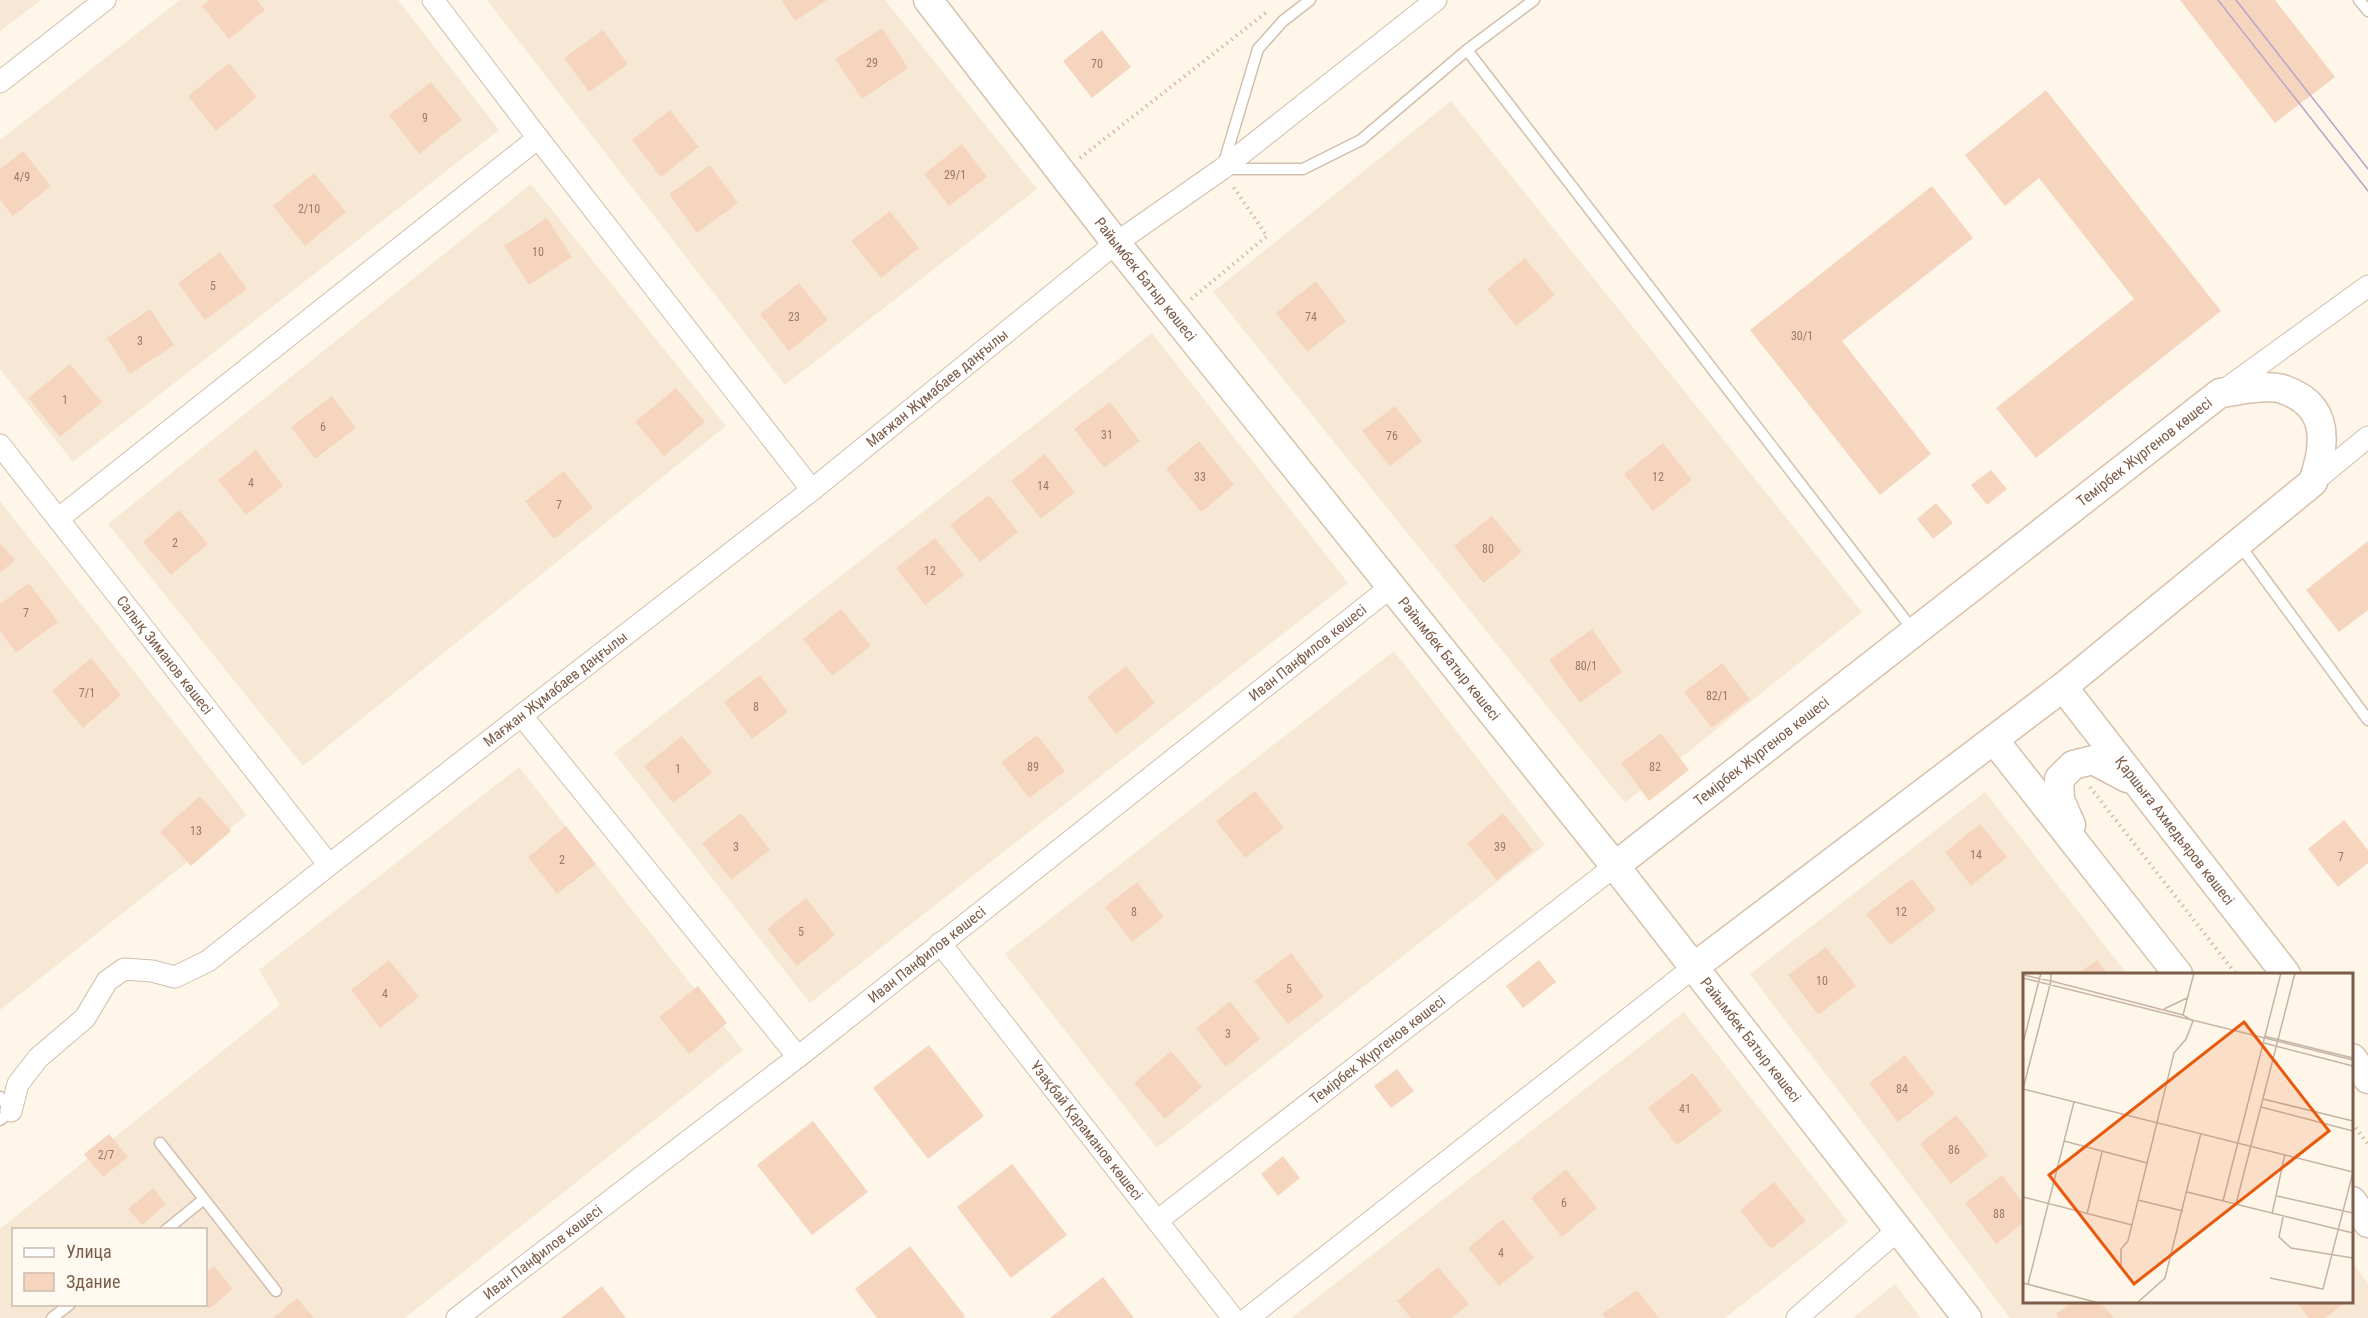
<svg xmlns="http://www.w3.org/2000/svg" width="2368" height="1318" viewBox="0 0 2368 1318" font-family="'Roboto Condensed',sans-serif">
  <rect width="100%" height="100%" fill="#fef6e9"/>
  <!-- residential -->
  <path fill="#f7e8d6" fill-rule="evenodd" d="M0 0H41L0 31Z
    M180 0H398L499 130 73 462 0 369V140Z
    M487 0H885L1037 189 785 385Z
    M1451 101 1862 612 1625 803 1213 292Z
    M531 184 726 426 303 766 108 524Z
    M1152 333 1348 583 810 1003 614 753Z
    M0 501 247 815 0 1010Z
    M1394 651 1545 845 1157 1148 1005 954Z
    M519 767 743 1050 405 1318H0V1229L280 1005 259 970ZM14 1230H206V1304H14Z
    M1985 792 2127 974H2024V1302H2352V1262L2368 1284V1318H2010L1750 974Z
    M1684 1012 1848 1222 1725 1318H1291Z
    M1895 1284 1921 1318H1853Z"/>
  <!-- building -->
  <path fill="#f6d5be" d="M210 0H257L265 10 229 39 202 6Z
    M781 0H827L795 21Z
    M2180 0H2275L2335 77 2275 123Z
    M882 28 908 68 862 99 835 59Z
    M603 30 628 64 589 92 564 58Z
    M1102 30 1131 67 1092 98 1063 61Z
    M229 63 257 97 216 131 188 96Z
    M431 82 462 120 419 154 389 115Z
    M2046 90 2221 311 2036 458 1996 408 2134 299 2039 178 2005 206 1965 155Z
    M670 110 699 147 661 177 632 140Z
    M962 144 987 177 949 206 924 174Z
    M23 151 51 186 13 216 0 200V169Z
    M710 165 738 203 697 233 669 194Z
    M314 173 346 212 305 246 273 206Z
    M1932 186 1973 238 1842 341 1931 454 1880 495 1750 330Z
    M890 211 919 248 881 278 851 241Z
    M547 218 572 257 529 285 504 246Z
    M220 252 247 289 205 320 178 283Z
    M1525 258 1555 295 1516 326 1487 289Z
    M1316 281 1346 321 1307 352 1276 313Z
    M799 283 828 320 789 351 760 314Z
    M150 309 174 345 130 374 107 338Z
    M70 364 102 402 60 437 28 398Z
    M676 388 705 422 664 456 635 422Z
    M332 396 356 428 315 459 291 427Z
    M1110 402 1140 441 1104 468 1074 429Z
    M1395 406 1422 441 1390 466 1362 431Z
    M1199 441 1234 485 1201 512 1166 469Z
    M1663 443 1692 480 1653 511 1624 474Z
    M256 450 283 486 246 515 218 480Z
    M1045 454 1075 492 1041 519 1011 481Z
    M1991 470 2007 489 1987 505 1971 485Z
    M564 471 593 508 554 539 525 501Z
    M989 495 1018 532 980 562 950 525Z
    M1936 503 1953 523 1933 539 1917 519Z
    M179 510 208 544 171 575 143 542Z
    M1492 516 1522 552 1483 583 1454 546Z
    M935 538 964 575 925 605 896 568Z
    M2368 541V610L2339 632 2306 590Z
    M0 543 15 560 0 573Z
    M29 583 58 622 16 653 0 631V604Z
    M841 609 871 646 832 676 803 639Z
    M1592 629 1622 672 1580 703 1549 660Z
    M91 658 121 695 83 728 52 691Z
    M1722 663 1750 699 1712 728 1684 692Z
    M1126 666 1155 703 1116 734 1087 697Z
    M760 675 788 712 752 739 724 702Z
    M1661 733 1689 770 1649 801 1621 763Z
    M1037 735 1065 771 1029 798 1001 762Z
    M682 736 712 773 673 803 644 766Z
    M1255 791 1284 828 1245 858 1216 821Z
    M200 796 231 831 191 866 160 832Z
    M741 813 770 850 731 880 702 843Z
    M1503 813 1533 850 1497 880 1467 844Z
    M2344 820 2368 850V863L2338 887 2308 849Z
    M1980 824 2007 857 1971 886 1945 852Z
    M566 826 596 864 557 894 528 857Z
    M1912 879 1936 910 1890 945 1866 914Z
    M1137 882 1164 917 1132 942 1105 907Z
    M806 898 835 935 797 966 767 929Z
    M1826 947 1856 986 1818 1015 1788 975Z
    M1291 953 1324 997 1288 1024 1254 981Z
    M389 960 419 997 380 1028 351 990Z
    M1539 960 1556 982 1523 1008 1506 986Z
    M2097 960 2108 974H2077Z
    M698 986 727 1023 689 1054 659 1017Z
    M1230 1001 1260 1039 1226 1067 1196 1029Z
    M929 1045 984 1116 928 1159 873 1088Z
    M1171 1051 1202 1087 1165 1119 1134 1083Z
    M1905 1055 1935 1094 1898 1122 1869 1083Z
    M1397 1069 1414 1091 1391 1108 1374 1086Z
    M1693 1073 1722 1111 1677 1145 1648 1108Z
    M1956 1115 1988 1155 1951 1184 1920 1144Z
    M813 1121 868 1192 812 1235 757 1165Z
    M109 1134 128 1157 103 1177 84 1154Z
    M1283 1156 1300 1178 1278 1196 1261 1174Z
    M1012 1164 1067 1235 1011 1278 957 1207Z
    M1566 1169 1597 1208 1562 1237 1531 1198Z
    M2002 1175 2024 1205V1222L1996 1244 1965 1203Z
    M1774 1182 1806 1221 1771 1249 1740 1210Z
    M153 1188 166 1204 142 1225 128 1209Z
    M1503 1219 1534 1258 1499 1286 1468 1248Z
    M910 1246 965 1316 963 1318H877L855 1289Z
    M214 1266 233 1289 209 1309 206 1305V1273Z
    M1438 1267 1469 1304 1451 1318H1411L1397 1301Z
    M1103 1277 1134 1318H1050Z
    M602 1286 626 1318H561Z
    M1637 1290 1659 1318H1605L1602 1314Z
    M297 1298 314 1318H273Z
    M2072 1302H2100L2114 1318H2059L2056 1314Z
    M2296 1302H2346L2325 1318H2309Z"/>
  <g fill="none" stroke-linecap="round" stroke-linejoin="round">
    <defs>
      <path id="lane" d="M1310 0 1283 21 1258 49 1222 169H1303L1361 140 1467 50 1534 0
        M2359 0 2368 11
        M1467 50 1913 630
        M2239 544 2368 720
        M0 1097 11 1111 0 1120
        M160 1143 204 1199
        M166 1230 204 1199 276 1291
        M52 1318 70 1304"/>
      <g id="street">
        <path d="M433 0 538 138 812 490"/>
        <path d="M0 82 105 0"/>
        <path d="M2223 391 2368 286"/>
        <path id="s1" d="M0 445 329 865"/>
        <path d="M2313 482 2368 437"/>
        <path d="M58 519 538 138"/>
        <path d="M522 716 798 1057"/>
        <path id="s2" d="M940 943 1233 1318"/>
        <path id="s3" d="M11 1111 18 1084 38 1058 85 1018 107 981 124 969 152 971 175 977 208 961 329 865 812 490 1116 243 1222 169 1436 0"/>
        <path id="s4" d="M1157 1221 1615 866"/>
        <path id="s5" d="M457 1318 798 1057 1392 586"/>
        <path d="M1248 1318 1694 967"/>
        <path d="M1797 1318 1899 1229"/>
      </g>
      <g id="secondary">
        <path id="s6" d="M928 0 1116 243 1615 866 1967 1318"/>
        <path id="s7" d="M2063 687 2286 974"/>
        <path d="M1994 740 2178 974"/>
        <path d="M2071 825 2060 800 2059 779 2073 765 2093 760 2127 778"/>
        <path id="s8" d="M1615 866 2220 393C2238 391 2269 383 2285 390 2330 406 2326 445 2313 482L2063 687 1694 967"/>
        <path d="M2352 1058 2368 1079"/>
        <path d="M2352 1201 2368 1223"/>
      </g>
    </defs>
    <!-- lane casing -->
    <use href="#lane" stroke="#d3bead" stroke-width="13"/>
    <!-- street casing -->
    <use href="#street" stroke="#d3bead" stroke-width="23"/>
    <!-- secondary casing -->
    <use href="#secondary" stroke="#d8c0ac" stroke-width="31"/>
    <!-- path -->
    <path stroke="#ddb8a0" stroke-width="4" stroke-dasharray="1.5 4.5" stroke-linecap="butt" d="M1080 158 1268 11
      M1191 299 1267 236 1232 185
      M2090 787 2236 974
      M2352 1123 2368 1144"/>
    <!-- lane -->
    <use href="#lane" stroke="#fff" stroke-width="10"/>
    <!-- street -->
    <use href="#street" stroke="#fff" stroke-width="21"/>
    <!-- secondary -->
    <use href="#secondary" stroke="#fff" stroke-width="28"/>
    <!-- tram -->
    <path stroke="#b9a4cb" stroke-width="1.5" d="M2218 0 2368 191
      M2236 0 2368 169"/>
  </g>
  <g text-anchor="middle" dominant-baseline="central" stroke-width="6" stroke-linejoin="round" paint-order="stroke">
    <!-- number labels -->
    <g font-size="12" fill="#9a7a66">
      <text x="872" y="63">29</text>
      <text x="1097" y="64">70</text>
      <text x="425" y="118">9</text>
      <text x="955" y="175">29/1</text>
      <text x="22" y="177">4/9</text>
      <text x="309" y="209">2/10</text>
      <text x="538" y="252">10</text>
      <text x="213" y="286">5</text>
      <text x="794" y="317">23</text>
      <text x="1311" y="317">74</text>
      <text x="1802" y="336">30/1</text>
      <text x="140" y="341">3</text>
      <text x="65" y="400">1</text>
      <text x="323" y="427">6</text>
      <text x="1107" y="435">31</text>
      <text x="1392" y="436">76</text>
      <text x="1200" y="477">33</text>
      <text x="1658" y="477">12</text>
      <text x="251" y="483">4</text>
      <text x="1043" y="486">14</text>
      <text x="559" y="505">7</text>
      <text x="175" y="543">2</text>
      <text x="1488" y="549">80</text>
      <text x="930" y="571">12</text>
      <text x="26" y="613">7</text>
      <text x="1586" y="666">80/1</text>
      <text x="87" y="693">7/1</text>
      <text x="1717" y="696">82/1</text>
      <text x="756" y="707">8</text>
      <text x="1033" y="767">89</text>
      <text x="1655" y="767">82</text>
      <text x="678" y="769">1</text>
      <text x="196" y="831">13</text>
      <text x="736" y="847">3</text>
      <text x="1500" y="847">39</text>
      <text x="1976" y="855">14</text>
      <text x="2341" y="857">7</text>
      <text x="562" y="860">2</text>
      <text x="1134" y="912">8</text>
      <text x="1901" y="912">12</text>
      <text x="801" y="932">5</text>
      <text x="1822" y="981">10</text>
      <text x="1289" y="989">5</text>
      <text x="385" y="994">4</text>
      <text x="1228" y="1034">3</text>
      <text x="1902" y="1089">84</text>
      <text x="1685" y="1109">41</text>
      <text x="1954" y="1150">86</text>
      <text x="106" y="1155">2/7</text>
      <text x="1564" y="1203">6</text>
      <text x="1999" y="1214">88</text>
      <text x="1501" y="1253">4</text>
    </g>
    <!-- street labels -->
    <g font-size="15" fill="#7c5c49" stroke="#fffaf1">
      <text stroke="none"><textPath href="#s6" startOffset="354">Райымбек Батыр көшесі</textPath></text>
      <text stroke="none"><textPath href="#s3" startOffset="1202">Мағжан Жұмабаев даңғылы</textPath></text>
      <text stroke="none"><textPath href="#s8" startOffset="672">Темірбек Жүргенов көшесі</textPath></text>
      <text stroke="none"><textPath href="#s5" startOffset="1080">Иван Панфилов көшесі</textPath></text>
      <text stroke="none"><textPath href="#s1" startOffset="267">Салық Зиманов көшесі</textPath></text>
      <text stroke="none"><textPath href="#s6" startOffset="840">Райымбек Батыр көшесі</textPath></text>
      <text stroke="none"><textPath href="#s3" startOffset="716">Мағжан Жұмабаев даңғылы</textPath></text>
      <text stroke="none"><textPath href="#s8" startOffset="186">Темірбек Жүргенов көшесі</textPath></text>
      <text stroke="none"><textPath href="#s7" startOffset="182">Қаршыға Ахмедьяров көшесі</textPath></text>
      <text stroke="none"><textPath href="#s5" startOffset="594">Иван Панфилов көшесі</textPath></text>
      <text stroke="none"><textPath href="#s6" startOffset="1326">Райымбек Батыр көшесі</textPath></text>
      <text stroke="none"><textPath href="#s4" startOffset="279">Темірбек Жүргенов көшесі</textPath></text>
      <text stroke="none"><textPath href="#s2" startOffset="238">Ұзақбай Қараманов көшесі</textPath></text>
      <text stroke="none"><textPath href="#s5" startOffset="108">Иван Панфилов көшесі</textPath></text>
    </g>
  </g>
  <!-- overview -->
  <g transform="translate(2023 973)">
    <rect width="330" height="330" fill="#fef6e9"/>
    <path fill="none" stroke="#c6b3a4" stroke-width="1.5" d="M28 1V8L160 42 170 48 163 66 151 80 105 268 98 276V293M0 2 28 8 0 116M0 5 330 87M141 36 164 25M160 42 171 0M241 63 330 85M0 70 18 0M241 70 330 93M0 116 330 199M240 126 330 148M238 134 330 158M41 168 124 190M164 219 330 260M254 223 330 240M0 224 109 252M115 227 160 238M200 228 258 0M213 231 272 0M64 241 79 179M249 241 262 181M260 244 256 264 268 275 330 285M247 305 300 316 330 199M0 310 76 330M5 311 51 129M114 330 142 305 178 160"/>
    <path fill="#e8590c" fill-opacity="0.15" stroke="#e8590c" stroke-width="3" d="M221 49 306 158 111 311 26 202Z"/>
    <rect width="330" height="330" fill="none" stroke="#7c5c49" stroke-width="3"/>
  </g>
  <!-- legend -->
  <rect x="12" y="1228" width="195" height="78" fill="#fffaf1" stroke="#cbbbae" stroke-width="1.5"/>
  <rect x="24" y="1248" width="30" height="9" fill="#ffffff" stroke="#cbbbae" stroke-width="1.5"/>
  <text x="66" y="1258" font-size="18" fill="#7c5c49">Улица</text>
  <rect x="24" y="1273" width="30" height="18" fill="#f6d5be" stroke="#cbbbae" stroke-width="1.5"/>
  <text x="66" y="1288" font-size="18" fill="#7c5c49">Здание</text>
</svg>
